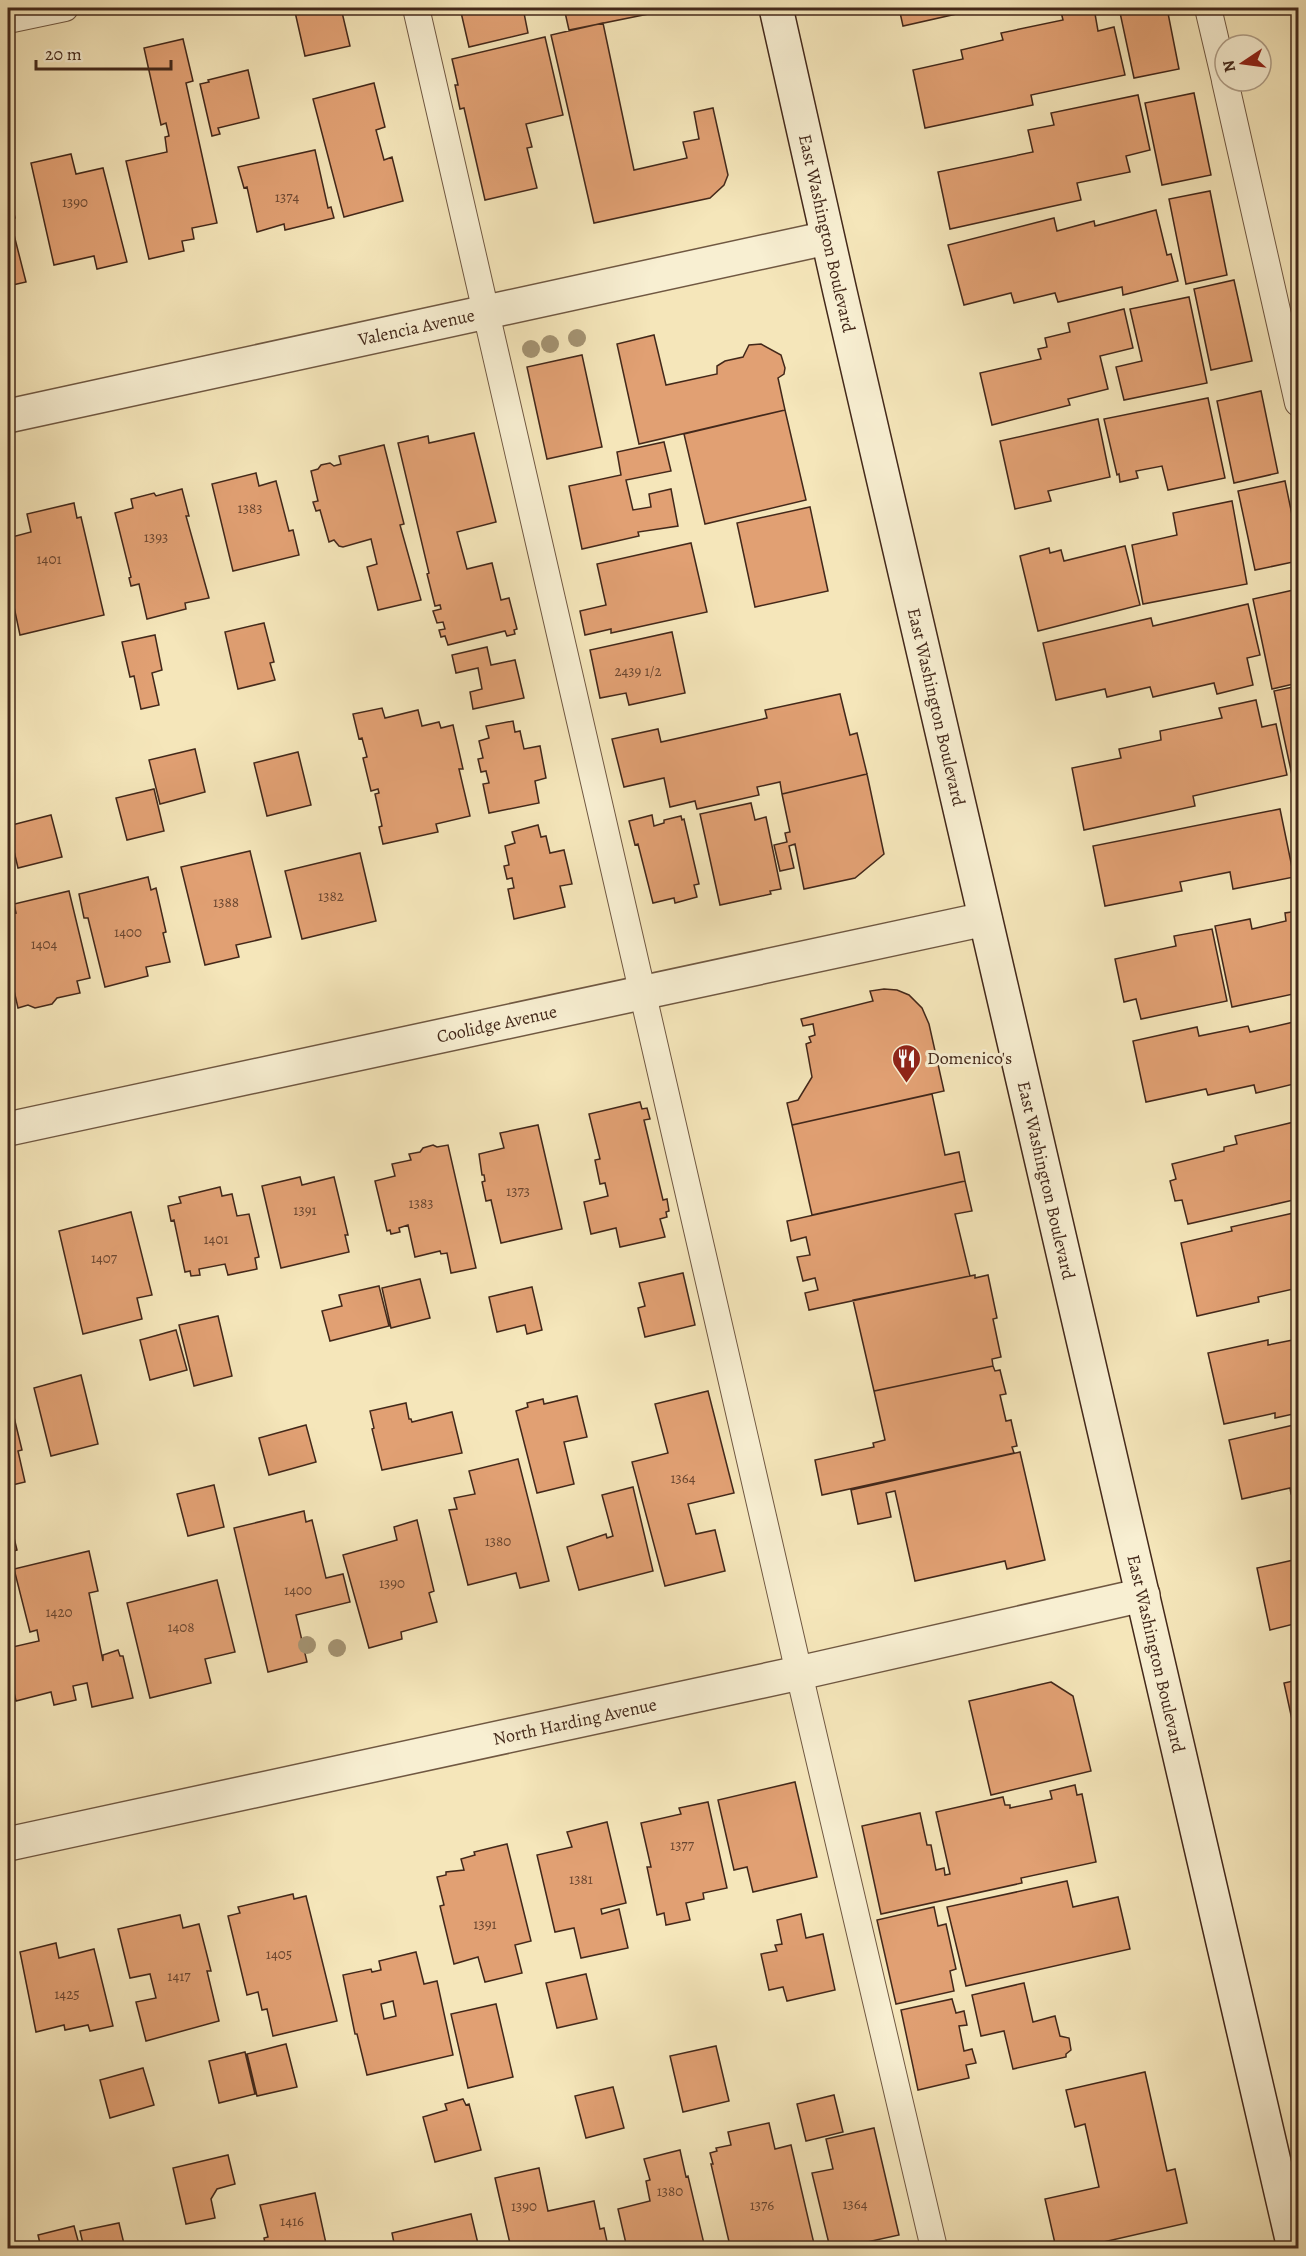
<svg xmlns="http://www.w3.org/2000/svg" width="1306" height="2256" viewBox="0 0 1306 2256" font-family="Alegreya,serif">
  <rect width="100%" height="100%" fill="#f5e6ba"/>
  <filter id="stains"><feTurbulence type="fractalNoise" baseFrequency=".00333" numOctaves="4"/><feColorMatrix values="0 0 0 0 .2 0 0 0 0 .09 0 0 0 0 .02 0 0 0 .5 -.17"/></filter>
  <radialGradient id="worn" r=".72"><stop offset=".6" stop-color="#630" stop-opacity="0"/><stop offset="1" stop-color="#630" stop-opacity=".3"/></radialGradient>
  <!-- building -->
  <path fill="#e1a073" stroke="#43281a" stroke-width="1.5" fill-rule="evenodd" d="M315 8H341L350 46 305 56 295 12Z
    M460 8H523L528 33 469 47Z
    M564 8H678L569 30Z
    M899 8H983L903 26Z
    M1060 8H1094L1098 31 1114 27 1125 75 1031 95 1033 105 925 128 913 70 963 59 961 50 1003 40 1001 33 1063 20Z
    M1119 8H1167L1179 69 1134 78Z
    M603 23 634 170 687 158 683 142 699 139 694 112 713 108 728 175 724 185 710 198 594 223 551 35Z
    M545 37 563 115 526 124 532 147 527 148 537 188 485 200 464 108 460 109 455 85H458L452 59Z
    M183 39 193 81 186 83 217 223 192 228 194 239 182 241 184 251 149 259 126 161 167 152 165 137 169 136 166 123 161 125 144 48Z
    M248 70 259 118 218 128 220 134 212 136 200 84 209 82 208 80Z
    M374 83 385 127 376 130 384 160 392 157 403 201 344 217 313 99Z
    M1194 93 1211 175 1162 185 1145 103Z
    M1138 95 1150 150 1126 156 1130 172 1077 183 1081 200 950 229 938 172 1033 152 1028 130 1054 125 1051 113Z
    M315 150 328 208 331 207 334 218 285 230 284 224 257 232 247 187 244 188 238 167Z
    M71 154 76 174 103 168 127 262 97 269 94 256 54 265 31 163Z
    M8 187 15 218 10 219 26 282 8 286Z
    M1210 191 1227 275 1186 284 1169 199Z
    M1156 210 1167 255 1171 254 1178 281 1123 295 1122 287 1058 302 1055 293 1014 303 1011 293 964 305 948 245 1054 218 1057 231 1094 221 1095 226Z
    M1234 280 1252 361 1211 370 1194 289Z
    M1189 297 1207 383 1124 400 1116 367 1142 361 1130 309Z
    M1124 309 1133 348 1100 356 1108 389 1068 399 1070 405 992 425 980 373 1041 359 1038 349 1047 347 1045 338 1070 332 1068 323Z
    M654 335 666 385 717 374V366L725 361 743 357 749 345 761 344 781 355 785 368 784 374 778 378 785 410 639 444 617 344Z
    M582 355 602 447 547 459 527 367Z
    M1261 391 1278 473 1234 483 1217 401Z
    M1208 398 1225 478 1168 490 1162 466 1136 471 1138 478 1120 482 1119 474 1117 475 1104 419Z
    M785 410 806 500 705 524 684 434Z
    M1098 419 1110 477 1048 491 1051 501 1015 509 1000 441Z
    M474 433 496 522 457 532 467 569 492 563 501 600 509 598 517 629 514 630 515 634 507 636 505 631 448 645 445 636 441 637 439 630 445 629 443 622 437 623 433 611 441 609 440 605 435 606 427 574 429 573 398 443 428 436 429 443Z
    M664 442 671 471 626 480 633 510 651 507 649 494 671 489 678 526 638 532 639 536 582 549 569 486 621 475 617 452Z
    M384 445 404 524 400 525 421 600 378 610 367 567 377 564 371 539 343 547 339 546 334 540 329 542 320 510 316 511 313 502 318 501 311 471 318 469 321 465 330 463 334 466 341 464 339 456Z
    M256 473 259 486 276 481 289 531 293 530 299 555 233 571 212 484Z
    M1285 481 1298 544V561L1255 570 1238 491Z
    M182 489 189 516H186L209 598 185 603 186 609 147 619 139 584 131 586 129 578 131 577 115 513 133 508 131 499 154 493 156 496Z
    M1232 501 1247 584 1143 604 1132 545 1177 535 1173 513Z
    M74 503 77 518 81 517 104 615 20 635 8 579V538L31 532 27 514Z
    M810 507 828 591 755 607 737 523Z
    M691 543 707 612 611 633V629L585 635 580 611 606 605 597 564Z
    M1125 546 1140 605 1038 631 1020 556 1049 548 1050 553 1061 550 1064 561Z
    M1298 589V683L1272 689 1253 599Z
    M1248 604 1260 655 1247 658 1253 685 1217 694 1214 683 1153 697 1150 687 1107 697 1105 689 1056 700 1043 643 1151 618 1153 626Z
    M264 623 274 662 270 663 275 680 238 689 225 632Z
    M672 632 685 693 629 705 626 693 600 698 590 650Z
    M155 635 162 670 152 673 159 705 141 709 134 676 130 677 122 642Z
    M487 647 491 665 515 660 524 698 473 709 470 692 482 689 478 668 456 673 452 655Z
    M1298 686V779L1293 780 1274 691Z
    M840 694 850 735 857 733 867 774 782 794 780 782 757 787 759 795 697 809 695 801 670 807 664 778 624 787 612 739 658 729 661 742 767 718 765 710Z
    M1256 700 1262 727 1276 724 1287 775 1193 796 1195 806 1084 830 1072 768 1121 758 1119 749 1161 740 1160 731 1222 718 1219 708Z
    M382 708 385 718 418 710 422 726 439 722 441 728 453 725 463 769H459L470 816 436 824 438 832 383 844 379 827 382 826 375 794 379 793 378 789 371 791 363 758 367 757 362 738 359 739 353 714Z
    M513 721 515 732 520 731 524 749 540 746 546 778 535 781 539 803 489 813 483 784 489 783 486 771 481 772 478 759 483 758 479 741 489 738 486 726Z
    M195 749 205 792 160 804 149 760Z
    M298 752 311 805 267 816 254 763Z
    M867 774 884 854 855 878 804 889 795 844 789 846 794 868 780 871 774 845 787 842 785 833 790 832 782 794Z
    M154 789 164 831 127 840 116 798Z
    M751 803 755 820 766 817 781 889 770 891 771 894 720 905 700 814Z
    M1280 809 1294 877 1233 889 1230 872 1180 882 1182 891 1105 906 1093 846Z
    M51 815 62 857 18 868 8 826Z
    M652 815 654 826 664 823V820L681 816 682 820 684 819 699 884 694 885 697 897 675 903 674 898 653 903 638 844 635 845 629 821Z
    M538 825 541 837 546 836 550 853 564 850 572 884 560 886 565 907 514 919 508 889 514 888 512 878 507 879 504 866 509 865 505 846 515 843 512 832Z
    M250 851 271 937 236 945 239 957 205 965 181 867Z
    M360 853 376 921 302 939 285 871Z
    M148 877 151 890 156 888 166 932 163 933 170 962 146 967 148 976 105 987 88 918H84L79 894Z
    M69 891 90 978 77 981 80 993 57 998 52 1004 35 1008 28 1005 18 1008 10 973 8 974V914L16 913 14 904Z
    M1298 911V993L1232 1007 1215 926 1250 919 1252 929 1286 921 1285 913Z
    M1212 929 1227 1001 1141 1019 1136 999 1124 1002 1115 959 1176 946 1174 936Z
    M884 989 897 990 909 995 922 1008 929 1024 944 1091 792 1125 787 1103 798 1100 812 1077 806 1044 811 1042 809 1037 815 1035 813 1024 803 1026 801 1019 873 1001 870 991Z
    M1298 1021V1083L1256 1093 1254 1085 1208 1095 1206 1089 1146 1102 1133 1041 1197 1027 1199 1036 1248 1026 1250 1032Z
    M932 1094 945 1155 959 1152 965 1181 812 1215 792 1125Z
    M640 1102 642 1109 647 1108 650 1119 644 1120 663 1200 667 1199 669 1211 666 1212 667 1217 660 1219 665 1237 620 1247 616 1228 591 1234 584 1202 608 1196 605 1183 600 1184 595 1160 600 1159 589 1114Z
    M1294 1122 1297 1133H1298V1199L1188 1224 1182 1200 1175 1201 1170 1181 1176 1179 1172 1164 1224 1151V1147L1237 1144 1235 1136Z
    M538 1125 562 1229 501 1243 491 1200 486 1201 482 1182 485 1181 484 1175H482L479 1154 504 1148 500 1133Z
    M433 1145 437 1147 448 1145 476 1268 451 1273 447 1253 441 1254 440 1251 415 1257 408 1225 399 1228 400 1232 391 1234 390 1230 387 1231 375 1181 395 1176 392 1164 411 1160 409 1154 420 1152 423 1148Z
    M300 1177 302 1185 334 1177 348 1235H345L349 1252 281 1268 262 1186Z
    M965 1181 972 1211 955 1214 970 1276 809 1310 805 1293 818 1290 815 1278 803 1281 797 1257 810 1255 806 1237 791 1241 787 1221Z
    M220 1187 222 1196 232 1194 237 1216 249 1214 259 1257 255 1258 257 1269 228 1275 225 1264 199 1269 200 1275 191 1276 190 1271 185 1272 174 1220 171 1221 168 1206 181 1203 179 1197Z
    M131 1212 152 1295 137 1298 142 1319 83 1334 59 1231Z
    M1298 1212V1288L1258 1297 1259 1302 1197 1316 1181 1243 1232 1231 1231 1227Z
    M683 1273 695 1325 645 1337 638 1308 645 1306 639 1283Z
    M975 1275V1278L988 1275 997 1318 993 1319 1001 1357 992 1359 993 1366 874 1391 853 1300Z
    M420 1279 430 1318 391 1328 382 1288Z
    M379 1286 389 1326 330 1341 322 1311 342 1306 339 1295Z
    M532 1287 542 1330 527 1334 525 1325 497 1332 489 1297Z
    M218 1316 232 1376 194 1386 179 1325Z
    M176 1330 187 1370 150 1380 140 1340Z
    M1298 1339V1413L1275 1418V1413L1224 1424 1208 1353 1268 1340V1345Z
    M993 1366 995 1371 1000 1370 1006 1394 1000 1395 1006 1421 1011 1420 1017 1446 1012 1447 1014 1453 822 1495 815 1460 874 1447 873 1443 885 1440 874 1391Z
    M81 1375 98 1444 51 1456 34 1388Z
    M708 1391 734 1493 688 1504 696 1534 715 1530 725 1571 665 1586 632 1462 668 1453 655 1404Z
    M577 1396 587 1437 564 1442 574 1484 537 1493 516 1411 528 1407 527 1403 543 1399 544 1404Z
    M406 1403 409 1419H411L412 1422 452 1412 462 1453 382 1470 372 1429 374 1428 370 1411Z
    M12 1409 22 1450 18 1451 25 1482 8 1486V1410Z
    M1298 1424V1495L1297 1493 1291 1494 1290 1488 1242 1499 1229 1440Z
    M306 1425 316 1462 269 1475 259 1438Z
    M1020 1452 1045 1560 1007 1569 1005 1561 915 1581 895 1491 886 1493 891 1517 858 1524 851 1490Z
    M518 1459 549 1581 520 1588 516 1573 468 1585 449 1510 457 1509 454 1498 475 1494 469 1471Z
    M214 1485 224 1527 188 1536 177 1494Z
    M633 1487 653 1571 579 1590 567 1547 606 1534 607 1538 613 1536 602 1495Z
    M304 1511 306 1522 312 1520 326 1578 343 1574 350 1602 296 1615 307 1662 268 1672 234 1528Z
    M8 1514 17 1550 8 1553Z
    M417 1520 434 1591 429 1593 437 1622 401 1632 402 1639 369 1648 343 1555 397 1540 394 1527Z
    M89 1551 98 1591 89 1593 103 1661V1655L118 1650 120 1656H123L133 1698 92 1707 87 1683 73 1686 76 1700 54 1705 51 1692 16 1701 8 1667V1648L39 1641 37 1630 30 1632 14 1569Z
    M1298 1559V1623L1270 1630 1257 1568Z
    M217 1580 235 1652 205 1659 211 1683 150 1698 127 1603Z
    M1298 1680V1737L1296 1738 1284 1683Z
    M1051 1682 1073 1696 1091 1771 991 1795 969 1701Z
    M795 1782 817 1877 753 1892 747 1867 734 1870 718 1800Z
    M1075 1785 1077 1795 1082 1794 1096 1862 1021 1878 1022 1883 881 1914 862 1826 920 1813 927 1845H931L936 1870 944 1868 945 1875 950 1874 936 1812 1003 1797 1005 1805H1010V1808L1052 1799 1050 1791Z
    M708 1802 727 1888 703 1893 704 1899 686 1903 690 1920 666 1925 664 1913 657 1915 647 1867H651L641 1823 681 1814 679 1808Z
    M607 1822 626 1903 601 1909 602 1914 619 1909 628 1948 581 1958 574 1928 555 1932 537 1855 572 1847 567 1832Z
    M507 1844 531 1941 515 1945 522 1973 485 1982 478 1957 454 1964 440 1906 444 1905 437 1877 446 1875V1872L464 1870 461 1859 475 1855 474 1852Z
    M1067 1881 1073 1907 1118 1897 1130 1949 966 1986 947 1907Z
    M293 1894 294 1899 306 1896 337 2021 273 2036 267 2009 262 2010 258 1992 247 1995 228 1916 240 1913 238 1907Z
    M934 1907 938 1926 946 1924 956 1969 950 1971 954 1991 896 2004 877 1920Z
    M801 1914 806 1938 823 1934 835 1990 787 2001 783 1987 769 1990 761 1954 777 1951 775 1945 782 1944 777 1920Z
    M180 1915 183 1928 199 1924 211 1971H207L219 2021 146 2041 136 2002 156 1998 150 1974 130 1978 118 1929Z
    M56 1943 59 1958 94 1949 113 2026 90 2031 88 2025 65 2030 64 2025 36 2032 20 1952Z
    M416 1952 424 1984 437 1981 453 2055 367 2075 357 2034H355L343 1975 371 1969 372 1972 381 1970 379 1961ZM393 2001 396 2016 384 2019 381 2004Z
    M586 1974 597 2019 557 2028 546 1983Z
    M1024 1983 1033 2022 1055 2016 1060 2036 1069 2038 1071 2050 1066 2054V2057L1013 2069 1004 2031 981 2036 972 1995Z
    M952 1999 956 2013 964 2011 967 2025 959 2026 964 2051 972 2049 976 2063 966 2065 969 2078 918 2090 901 2010Z
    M496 2004 513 2077 468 2088 451 2014Z
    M8 2030 14 2055 8 2057Z
    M286 2044 297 2087 257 2096 247 2054Z
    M716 2046 729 2101 683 2112 670 2056Z
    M245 2052 255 2094 219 2103 209 2061Z
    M143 2068 154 2105 110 2118 100 2080Z
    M1145 2072 1167 2171 1175 2169 1187 2223 1077 2248H1056L1045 2199 1099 2187 1085 2124 1075 2127 1066 2090Z
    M613 2087 624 2128 586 2138 575 2096Z
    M834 2095 843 2132 806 2141 797 2104Z
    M463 2099 466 2105 469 2104 481 2150 435 2162 423 2117 447 2110 445 2104Z
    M769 2123 775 2149 791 2145 815 2248H734L733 2246H730L711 2164H713L710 2153 717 2151 716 2148 731 2145 728 2132Z
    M874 2128 899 2235 840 2248H830L812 2173 833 2169 826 2139Z
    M680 2150 686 2177 688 2176 705 2248H627L618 2209 650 2201 646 2181 650 2180 644 2159Z
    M228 2155 235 2184 217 2189 211 2199 215 2218 186 2224 173 2168Z
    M539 2168 548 2211 594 2201 600 2229 604 2228 608 2246 604 2248H511L495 2178Z
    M315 2193 327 2248H266L264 2238 268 2237 260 2205Z
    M471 2214 479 2248H395L392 2233Z
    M119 2223 125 2248H84L80 2231Z
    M74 2226 80 2248H41L38 2235Z"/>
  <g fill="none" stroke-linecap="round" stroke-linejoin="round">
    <defs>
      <path id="service" d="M416 8 799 1673 934 2248
        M1208 8 1225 80
        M8 20 65 8
        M1225 81 1298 403"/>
      <g id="minor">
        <path id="s1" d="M8 416 827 238"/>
        <path id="s2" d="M8 1129 985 919"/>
        <path id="s3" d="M8 1844 799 1673 1143 1595"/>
      </g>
      <g id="secondary">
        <path id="s4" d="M776 8 840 292 1294 2248"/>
      </g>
    </defs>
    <!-- service casing -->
    <use href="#service" stroke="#705842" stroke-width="28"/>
    <!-- minor casing -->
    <use href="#minor" stroke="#705842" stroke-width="36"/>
    <!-- secondary casing -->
    <use href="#secondary" stroke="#43281a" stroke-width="36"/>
    <!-- service -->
    <use href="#service" stroke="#f8efd2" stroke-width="26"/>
    <!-- minor -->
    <use href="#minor" stroke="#f8efd2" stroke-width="33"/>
    <!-- secondary -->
    <use href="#secondary" stroke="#f8efd2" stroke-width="33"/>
  </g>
  <!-- trees -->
  <g fill="#a49372">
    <circle cx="577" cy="338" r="9"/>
    <circle cx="550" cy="344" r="9"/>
    <circle cx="531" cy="349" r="9"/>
    <circle cx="307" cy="1645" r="9"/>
    <circle cx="337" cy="1648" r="9"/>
  </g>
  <!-- icons -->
  <defs>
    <symbol id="restaurant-pin" viewBox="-11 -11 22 30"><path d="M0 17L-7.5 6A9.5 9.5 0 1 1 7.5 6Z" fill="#8f2418" stroke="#f8efd2"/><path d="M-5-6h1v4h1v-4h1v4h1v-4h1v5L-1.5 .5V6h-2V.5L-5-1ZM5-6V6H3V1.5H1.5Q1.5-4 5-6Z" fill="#fff"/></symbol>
  </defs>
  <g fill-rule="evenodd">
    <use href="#restaurant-pin" x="890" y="1042" width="33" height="45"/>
  </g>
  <g text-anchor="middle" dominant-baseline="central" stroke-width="6" stroke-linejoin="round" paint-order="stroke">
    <!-- number labels -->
    <g font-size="15" fill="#6a4630">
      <text x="287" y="197">1374</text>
      <text x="75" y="202">1390</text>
      <text x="250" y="508">1383</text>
      <text x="156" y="537">1393</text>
      <text x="49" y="559">1401</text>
      <text x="638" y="671">2439 1/2</text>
      <text x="331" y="896">1382</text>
      <text x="226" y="902">1388</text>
      <text x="128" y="932">1400</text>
      <text x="44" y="944">1404</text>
      <text x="518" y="1191">1373</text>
      <text x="421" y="1203">1383</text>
      <text x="305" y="1210">1391</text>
      <text x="216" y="1239">1401</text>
      <text x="104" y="1258">1407</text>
      <text x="683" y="1478">1364</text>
      <text x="498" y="1541">1380</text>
      <text x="392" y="1583">1390</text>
      <text x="298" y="1590">1400</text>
      <text x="59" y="1612">1420</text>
      <text x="181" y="1627">1408</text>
      <text x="682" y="1845">1377</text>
      <text x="581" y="1879">1381</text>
      <text x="485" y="1924">1391</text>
      <text x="279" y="1954">1405</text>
      <text x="179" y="1976">1417</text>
      <text x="67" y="1994">1425</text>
      <text x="670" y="2191">1380</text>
      <text x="855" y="2204">1364</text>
      <text x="762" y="2205">1376</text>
      <text x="524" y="2206">1390</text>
      <text x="292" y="2221">1416</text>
    </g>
    <!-- street labels -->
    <g font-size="18" fill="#43281a" stroke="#f8efd2">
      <text stroke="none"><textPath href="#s4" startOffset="231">East Washington Boulevard</textPath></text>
      <text stroke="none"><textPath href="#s1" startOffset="418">Valencia Avenue</textPath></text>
      <text stroke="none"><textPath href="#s4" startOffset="717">East Washington Boulevard</textPath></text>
      <text stroke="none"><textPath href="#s2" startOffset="500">Coolidge Avenue</textPath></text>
      <text stroke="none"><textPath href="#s4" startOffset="1203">East Washington Boulevard</textPath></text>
      <text stroke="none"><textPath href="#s4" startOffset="1689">East Washington Boulevard</textPath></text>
      <text stroke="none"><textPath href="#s3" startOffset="580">North Harding Avenue</textPath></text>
    </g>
    <!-- poi labels -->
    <g font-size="18" fill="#43281a" stroke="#f8efd2" text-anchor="start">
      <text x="927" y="1058">Domenico's</text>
    </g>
  </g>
  <!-- margin -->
  <rect width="1306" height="2256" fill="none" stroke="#f5e6ba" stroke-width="30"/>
  <rect x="9" y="9" width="1288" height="2238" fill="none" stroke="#43281a" stroke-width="3"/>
  <rect x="15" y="15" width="1276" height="2226" fill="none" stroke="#43281a" stroke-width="1.5"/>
  <!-- north arrow -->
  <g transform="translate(1243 63) rotate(257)"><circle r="28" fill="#f8efd2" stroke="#b09f88" stroke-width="1.5"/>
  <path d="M0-4.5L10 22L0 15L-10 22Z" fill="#8f2418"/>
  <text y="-9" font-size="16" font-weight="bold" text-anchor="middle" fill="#43281a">N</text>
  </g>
  <!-- scale -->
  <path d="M36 60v9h135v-9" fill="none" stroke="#43281a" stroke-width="3"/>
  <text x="45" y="60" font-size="18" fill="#43281a" stroke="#f8efd2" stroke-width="4.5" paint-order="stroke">20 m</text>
  <rect width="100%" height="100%" filter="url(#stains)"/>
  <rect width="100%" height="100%" fill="url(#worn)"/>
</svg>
